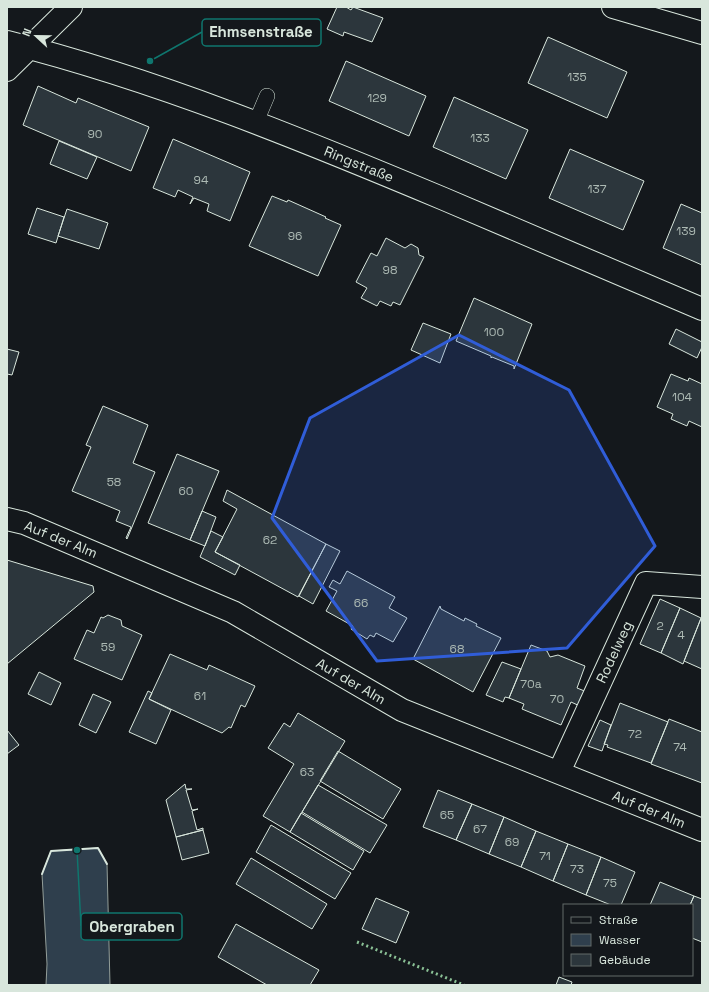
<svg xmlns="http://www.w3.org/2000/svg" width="709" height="992" viewBox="0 0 709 992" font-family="'Space Grotesk',sans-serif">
  <rect width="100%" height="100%" fill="#14181c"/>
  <!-- water -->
  <path fill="#2f3f4d" stroke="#939e99" d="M98 848 107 864 110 985H46L47 964 42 874 51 851Z"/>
  <!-- building -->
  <path fill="#2c363c" stroke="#d8e6dc" d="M337 7H346L351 10 353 7 383 18 372 42 344 32 343 36 327 29Z
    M548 37 627 72 607 118 528 83Z
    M346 61 426 96 409 136 329 101Z
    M38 86 76 103 78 98 149 127 131 171 23 125Z
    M454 97 528 130 506 179 433 147Z
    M173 139 250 172 230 221 207 211 209 204 194 198 190 204 193 197 178 190 175 197 153 188Z
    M59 141 97 157 87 179 50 164Z
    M570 149 644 181 623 230 549 198Z
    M272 196 287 202 288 200 326 217 325 218 341 225 318 276 249 246Z
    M681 204 702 213V265L663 248Z
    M37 208 64 217 56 243 28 234Z
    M67 209 108 223 99 249 58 236Z
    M386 238 405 248 411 244 418 248 419 255 424 257 400 305 393 302 391 306 380 301 377 306 361 298 367 288 356 282 371 253 377 256Z
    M474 298 532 324 514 369V366L492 357 491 358V356L456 341Z
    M423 323 451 334 440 363 411 350Z
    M676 329 702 342V347L697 358 669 344Z
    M7 349 19 352 12 375 7 374Z
    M671 374 688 381 689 378 702 384V427L689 421 687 426 671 419 673 414 657 407Z
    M103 406 148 425 133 463 155 472 127 539 126 538 131 527 116 521 120 511 72 491 91 447 86 445Z
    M177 454 219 471 190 540 148 523Z
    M227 490 326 544 298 597 215 552 237 509 223 501Z
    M202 511 216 517 205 546 190 540Z
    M211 531 223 537 215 552 240 565 235 575 200 557Z
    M326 544 340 551 313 604 299 596Z
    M7 560 93 586 94 592 7 664Z
    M347 571 395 597 389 608 407 618 393 642 376 633 374 637 370 635 367 639 351 629 353 626 326 611 337 591 329 587 333 580 340 584Z
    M660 599 680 608 661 653 640 644Z
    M440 606 441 609 464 621 465 618 477 624 476 626 501 638 473 692 413 659Z
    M680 608 701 618 683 664 661 653Z
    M108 615 121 620 122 626 142 635 122 680 74 659 87 630 94 633 101 617 103 618Z
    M702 616V669L684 661Z
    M531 645 547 651 550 657 558 655 585 666 577 688 587 692 582 707 571 702 561 725 522 709 524 704 509 698Z
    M170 654 207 670 209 665 255 686 245 707 241 705 231 728 229 727 222 733 149 699Z
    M502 662 521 669 509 698 505 697 503 702 486 695Z
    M39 672 61 683 51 705 28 694Z
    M148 691 152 693 149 699 171 710 156 744 129 732Z
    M93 694 111 702 96 733 79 725Z
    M620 703 668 722 651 763 607 747 608 745 604 744Z
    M298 713 345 741 290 832 263 816 294 764 268 748 284 723 290 727Z
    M669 719 702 732V783L651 764Z
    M600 720 611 725 602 751 588 746Z
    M7 730 19 745 7 754Z
    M338 751 401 789 383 819 320 781Z
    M185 784 186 789H192L186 790 192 810 198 809 192 811 197 830 203 828V830L176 837 166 800Z
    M318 785 387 825 370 853 302 812Z
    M438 790 472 804 456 840 423 827Z
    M472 804 504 817 489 854 456 840Z
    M301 813 364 851 353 870 290 832Z
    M504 817 536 831 521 867 489 854Z
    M271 825 351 873 335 899 256 852Z
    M203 830 209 853 182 860 176 837Z
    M536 831 568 844 553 881 521 867Z
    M568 844 601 857 586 895 553 881Z
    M601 857 635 872 621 905H611L586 895Z
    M251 858 327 904 312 929 236 884Z
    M660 882 694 896 690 905H650Z
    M694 896 702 899V942L692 938V905H690Z
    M376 898 409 912 396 943 362 929Z
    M236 924 319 970 310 985H267L218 957Z
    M559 977 572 982 571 985H556Z"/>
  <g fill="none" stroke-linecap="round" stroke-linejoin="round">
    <defs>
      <path id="service" d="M256 122 267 96"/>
      <path id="minor" d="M613 7 702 33
        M7 42C157 80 301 139 444 199 530 236 616 272 702 309
        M7 70 71 7
        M7 519 24 523 233 612 402 710 702 830
        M559 772 646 583 702 587"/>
    </defs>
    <!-- service casing -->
    <use href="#service" stroke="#d8e6dc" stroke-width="16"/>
    <!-- minor casing -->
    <use href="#minor" stroke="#d8e6dc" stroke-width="24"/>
    <!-- service -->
    <use href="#service" stroke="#14181c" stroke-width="15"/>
    <!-- minor -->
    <use href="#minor" stroke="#14181c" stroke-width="22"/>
    <!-- hedge -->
    <path stroke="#8ac095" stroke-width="3" stroke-dasharray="2 3" stroke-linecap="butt" d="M357 942 464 985"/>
    <!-- wall -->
    <path stroke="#d8e6dc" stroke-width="2" d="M42 874 51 851 98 848 107 864"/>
  </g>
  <!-- marked area -->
  <path fill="#305dd8" fill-opacity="0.2" stroke="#305dd8" stroke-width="3" stroke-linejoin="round" d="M459 335 569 390 655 546 567 648 377 661 272 518 310 418Z"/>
  <g text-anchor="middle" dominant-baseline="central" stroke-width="3" stroke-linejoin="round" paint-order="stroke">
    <!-- number labels -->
    <g font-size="12" fill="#adbab4">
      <text x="577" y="77">135</text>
      <text x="377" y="98">129</text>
      <text x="95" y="134">90</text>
      <text x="480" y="138">133</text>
      <text x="201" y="180">94</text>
      <text x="597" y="189">137</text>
      <text x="686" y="231">139</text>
      <text x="295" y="236">96</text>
      <text x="390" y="270">98</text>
      <text x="494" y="332">100</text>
      <text x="682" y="397">104</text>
      <text x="114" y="482">58</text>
      <text x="186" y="491">60</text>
      <text x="270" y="540">62</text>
      <text x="361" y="603">66</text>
      <text x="660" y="626">2</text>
      <text x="681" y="635">4</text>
      <text x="108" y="647">59</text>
      <text x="457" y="649">68</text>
      <text x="531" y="684">70a</text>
      <text x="200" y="696">61</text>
      <text x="557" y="699">70</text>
      <text x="635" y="734">72</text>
      <text x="680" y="747">74</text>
      <text x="307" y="772">63</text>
      <text x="447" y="815">65</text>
      <text x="480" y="829">67</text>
      <text x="512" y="842">69</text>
      <text x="545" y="856">71</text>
      <text x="577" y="869">73</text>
      <text x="610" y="883">75</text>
    </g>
    <!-- street labels -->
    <g font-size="14" fill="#d8e6dc" stroke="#14181c">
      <text transform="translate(359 164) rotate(22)">Ringstraße</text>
      <text transform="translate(61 539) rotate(22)">Auf der Alm</text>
      <text transform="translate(614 652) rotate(-65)">Rodelweg</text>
      <text transform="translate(351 681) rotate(30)">Auf der Alm</text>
      <text transform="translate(649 809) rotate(22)">Auf der Alm</text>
    </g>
  </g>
  <!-- callouts -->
  <path fill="none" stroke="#0f766e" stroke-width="1.5" d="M150 61L202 32M77 850L81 926"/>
  <g fill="#0f766e" stroke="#14181c" stroke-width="1.5">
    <circle cx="150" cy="61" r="4"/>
    <circle cx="77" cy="850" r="4"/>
  </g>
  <g fill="#14181c" stroke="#0f766e" stroke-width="1.5">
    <rect x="202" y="19" width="119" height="27" rx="4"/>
    <rect x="81" y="913" width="101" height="27" rx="4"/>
  </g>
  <g font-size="15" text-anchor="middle" font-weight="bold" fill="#d8e6dc">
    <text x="261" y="37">Ehmsenstraße</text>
    <text x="132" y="932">Obergraben</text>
  </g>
  <!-- border -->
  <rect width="709" height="992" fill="none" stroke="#d8e6dc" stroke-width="16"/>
  <!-- legend -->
  <rect x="563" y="904" width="130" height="72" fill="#14181c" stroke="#626a69"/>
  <rect x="571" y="917" width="20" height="6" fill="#14181c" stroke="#626a69"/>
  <text x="599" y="924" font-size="12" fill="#d8e6dc">Straße</text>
  <rect x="571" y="934" width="20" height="12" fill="#2f3f4d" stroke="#626a69"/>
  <text x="599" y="944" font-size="12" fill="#d8e6dc">Wasser</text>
  <rect x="571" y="954" width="20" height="12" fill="#2c363c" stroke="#626a69"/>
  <text x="599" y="964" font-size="12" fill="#d8e6dc">Gebäude</text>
  <!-- north arrow -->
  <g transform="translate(36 36) rotate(292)" stroke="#14181c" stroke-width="3" paint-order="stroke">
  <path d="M0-3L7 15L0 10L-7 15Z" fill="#d8e6dc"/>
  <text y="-6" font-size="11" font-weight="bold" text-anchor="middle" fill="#d8e6dc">N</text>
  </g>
</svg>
